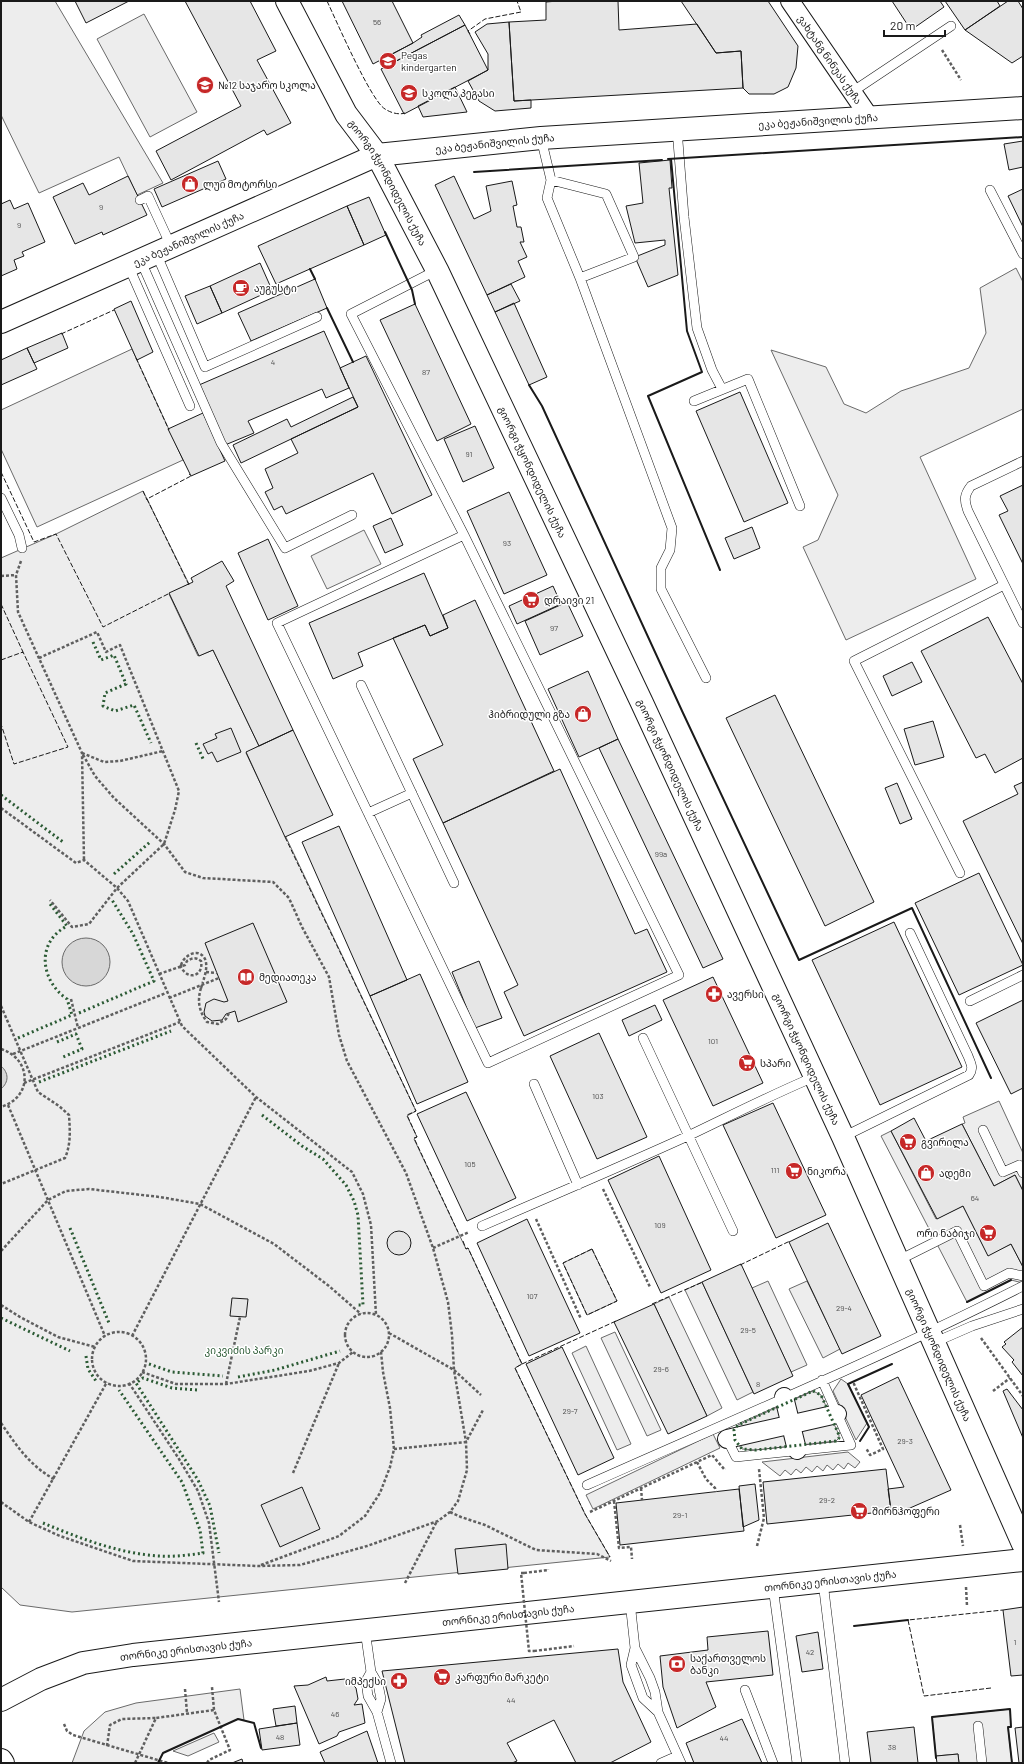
<svg xmlns="http://www.w3.org/2000/svg" width="1024" height="1764" viewBox="0 0 1024 1764" font-family="Barlow,'Noto Sans Georgian',sans-serif">
  <rect width="100%" height="100%" fill="#fff"/>
  <!-- built -->
  <path fill="#ededed" stroke="#6a6a6a" d="M1 1H55L163 183 137 195 119 157 39 193 1 115Z
    M144 14 197 112 150 137 97 39Z
    M1016 268 1023 282V409L920 457 976 579 846 640 803 547 818 540 838 495 771 350 826 367 844 404 866 413 901 391 969 368 986 333 980 288Z
    M132 349 183 460 37 527 1 449V410Z
    M143 491 189 584 169 594 198 656 213 650 259 746 246 753 416 1111 407 1116 417 1137 414 1139 466 1249 468 1248 522 1364 515 1368 585 1514 610 1557 72 1612 20 1605 1 1587V558L56 534Z
    M364 530 381 564 327 589 311 556Z
    M999 1101 1023 1153V1191L1015 1175 994 1186 962 1124 965 1123 963 1117Z
    M891 1131 936 1219 963 1206 988 1255 1011 1244 1023 1267V1283L1011 1280 967 1302 881 1136Z
    M592 1249 617 1301 587 1315 563 1263Z
    M768 1281 807 1365 791 1372 752 1288Z
    M807 1281 840 1349 823 1358 789 1289Z
    M702 1282 753 1392 737 1400 685 1290Z
    M669 1297 722 1408 707 1416 654 1304Z
    M615 1332 661 1430 647 1436 601 1338Z
    M586 1346 631 1444 617 1450 572 1353Z
    M841 1379 848 1384 867 1423 856 1440 833 1391Z
    M813 1391 821 1395 839 1435V1438L836 1441 756 1450 742 1449 735 1440 734 1430 738 1425Z
    M713 1434 720 1448 593 1509 586 1495Z
    M848 1452 860 1462 855 1468 848 1463 844 1469 838 1464 833 1470 827 1465 823 1471 817 1466 812 1472 806 1467 801 1473 796 1469 791 1475 785 1470 780 1476 762 1462Z
    M240 1689 244 1720 238 1719 163 1753 158 1763H72L84 1731 105 1712 136 1703Z
    M1010 1709 1011 1727 1008 1728 1012 1763H959L958 1754 936 1756 932 1717Z
    M214 1733 219 1742 188 1756 173 1751Z"/>
  <!-- water -->
  <path fill="#d7d7d7" stroke="#6a6a6a" d="M62 962a24 24 0 1 1 48 0a24 24 0 1 1-48 0Z
    M1 1066C9 1073 9 1082 1 1089Z"/>
  <!-- building -->
  <path fill="#e6e6e6" stroke="#1a1a1a" d="M75 1H129L86 23Z
    M185 1H250L276 51 257 60 291 123 267 135 264 130 171 180 156 151 241 106Z
    M342 1H392L413 43 373 64Z
    M558 1H618L619 30 697 24 716 53 741 51 743 88 514 101 509 22 546 20V2Z
    M681 1H768L798 46 796 68 788 87 774 94H749L743 88 741 51 716 53Z
    M892 1H940L944 7 911 30Z
    M945 1H997L1000 6 965 30Z
    M1008 1H1018L1023 9V56L1012 63 965 30Z
    M459 15 465 25 383 68 379 61 413 43 422 37 421 35Z
    M509 22 514 101 531 100V108L495 111 479 101 468 81 488 70V54L475 32 487 24Z
    M465 25 488 70 404 114 381 69Z
    M455 87 467 112 423 117 418 106Z
    M1023 141V167L1009 170 1004 144Z
    M670 160 672 188H669L678 275 648 287 635 257 665 245V240L635 243 626 206 643 203 639 163Z
    M218 161 226 179 162 207 154 189Z
    M128 176 147 215 103 235 102 232 75 244 53 197 83 183 89 195Z
    M454 176 474 219 491 211 486 186 512 181 517 205 513 206 517 227H521L524 242H520L527 257 518 261 525 277 487 295 435 185Z
    M1023 189V227L1008 196Z
    M369 197 386 235 364 245 347 206Z
    M10 200 14 209 28 203 45 242 22 252 24 256 14 260 17 269 1 276V204Z
    M347 206 364 245 276 284 258 246Z
    M260 263 272 290 222 313 210 286Z
    M315 279 327 308 251 341 238 313Z
    M511 284 520 301 495 312 487 295Z
    M210 286 222 313 197 324 185 296Z
    M131 301 153 352 137 360 114 309Z
    M514 303 547 377 529 385 495 312Z
    M415 304 471 424 437 441 380 320Z
    M324 331 349 388 326 398 322 389 248 421 254 433 225 445 199 385Z
    M62 333 68 348 34 363 27 348Z
    M27 348 37 369 1 385V360Z
    M366 356 432 495 392 514 373 473 286 514 282 506 274 510 265 492 273 488 265 469 298 453 291 439 358 407 340 368Z
    M740 392 788 503 744 522 696 411Z
    M353 397 358 407 241 463 233 445 287 419 291 427Z
    M203 413 225 461 191 476 168 429Z
    M475 426 494 468 463 482 444 439Z
    M1023 485V564L999 515 1008 511 1000 496Z
    M509 492 547 575 504 594 467 511Z
    M391 518 403 545 385 553 373 526Z
    M752 527 760 548 734 559 725 538Z
    M268 539 298 606 268 620 238 553Z
    M222 561 234 581 226 586 293 730 259 746 213 650 199 656 169 593 193 582 191 578Z
    M424 573 448 628 430 636 425 625 358 653 363 666 333 679 309 623Z
    M553 586 561 604 517 624 509 606Z
    M475 600 554 771 443 823 413 759 443 745 393 638 425 625 430 636 448 628 443 615Z
    M567 602 583 636 540 655 525 621Z
    M988 617 1023 684V758L995 773 985 754 976 758 921 651Z
    M912 662 922 682 892 696 883 676Z
    M588 671 618 739 579 757 548 689Z
    M775 695 874 902 825 926 726 718Z
    M933 721 944 757 915 765 904 729Z
    M231 728 241 752 217 762 212 752 208 754 203 744 217 738 215 734Z
    M293 730 333 815 285 837 246 752Z
    M618 739 723 959 703 968 599 748Z
    M560 769 635 934 647 929 667 972 524 1036 504 992 518 985 443 823Z
    M1023 782V944L963 821 1018 794 1014 786Z
    M897 783 912 819 900 824 885 788Z
    M339 826 407 980 370 996 302 842Z
    M979 873 1023 965 959 995 915 903Z
    M894 922 962 1067 880 1105 812 960Z
    M253 923 287 1002 238 1022 235 1011 226 1014 222 1020 212 1021 205 1016 204 1012 206 1003 214 999 224 1002 228 1001 205 943Z
    M479 961 502 1018 475 1028 452 972Z
    M420 974 468 1082 417 1104 370 996Z
    M713 977 763 1083 713 1106 663 1000Z
    M1023 1000V1088L1011 1094 976 1023Z
    M655 1005 662 1020 629 1036 622 1020Z
    M599 1033 647 1137 597 1159 550 1056Z
    M466 1092 516 1198 467 1221 417 1114Z
    M773 1103 826 1215 776 1238 723 1125Z
    M914 1118 926 1141 962 1124 994 1186 1015 1175 1023 1191V1267L1011 1244 988 1256 963 1206 937 1219 891 1131Z
    M659 1156 711 1270 661 1293 608 1180Z
    M527 1219 580 1333 529 1356 477 1243Z
    M828 1223 881 1336 842 1354 789 1242Z
    M387 1243a12 12 0 1 1 24 0a12 12 0 1 1-24 0Z
    M741 1264 793 1376 754 1394 702 1282Z
    M232 1298 248 1299 246 1317 230 1316Z
    M654 1304 707 1416 668 1434 614 1322Z
    M1023 1327V1376L1012 1362 1014 1360 1002 1347 1006 1344 1004 1342Z
    M562 1347 614 1458 578 1475 526 1364Z
    M898 1377 951 1490 910 1508 891 1511 888 1489 904 1487 861 1395Z
    M1007 1389 1023 1410V1438L1003 1391Z
    M886 1469 891 1511 767 1524 763 1482Z
    M755 1484 759 1520 743 1527 739 1486Z
    M302 1487 320 1529 280 1547 261 1505Z
    M739 1489 744 1531 620 1545 616 1503Z
    M506 1544 508 1569 458 1574 455 1549Z
    M1023 1607V1675L1011 1676 1003 1610Z
    M768 1631 773 1675 706 1682 716 1707 677 1728 663 1687 660 1656 708 1650 707 1637Z
    M818 1632 823 1669 802 1672 796 1636Z
    M618 1649 623 1682 651 1742 610 1763H576L554 1720 507 1743 517 1761 512 1763H405L382 1671Z
    M326 1677 327 1681 345 1679 346 1683 353 1685 356 1688 358 1699 354 1705 362 1704 365 1723 339 1732 337 1736 319 1744 294 1686 308 1685Z
    M295 1706 297 1723 276 1726 273 1709Z
    M742 1719 762 1763H694L686 1743Z
    M297 1723 300 1745 262 1750 259 1729Z
    M914 1727 918 1763H871L867 1732Z
    M1023 1727V1763H1019L1015 1728Z
    M367 1731 378 1763H325L320 1752Z
    M958 1754 959 1763H937L936 1756Z
    M242 1759 243 1763H232Z"/>
  <g fill="none" stroke-linecap="round" stroke-linejoin="round">
    <defs>
      <path id="lane" d="M852 92 951 26
        M677 129 684 217 697 328 712 370 722 389
        M541 138 551 180 547 198 580 278 672 528 670 550 661 568V589L706 678
        M551 180 606 194 634 257 580 278
        M990 190 1023 254
        M140 200 148 196 171 246
        M156 253 205 367 317 317
        M140 259 221 443 285 548 352 515
        M128 265 190 406
        M437 270 351 314 464 535 679 975 488 1063 277 623 464 535
        M694 401 748 379 800 506
        M1023 461 971 486C964 495 964 500 968 511L1023 623
        M1 498 19 535 22 548
        M361 685 454 883
        M368 813 412 793
        M960 873 854 661 1004 585
        M970 1001 1023 975
        M643 1038 733 1231
        M534 1084 578 1185
        M983 1130 1003 1172 1019 1165 1023 1173
        M843 1137 969 1075C974 1068 971 1064 968 1056L910 933
        M482 1226C551 1196 620 1167 688 1136 730 1116 771 1095 814 1077
        M897 1261 957 1231 984 1286 1009 1273 1023 1276
        M933 1343 972 1326 1023 1309
        M726 1437 736 1457 851 1445 822 1380
        M587 1485C733 1420 881 1358 1023 1286
        M823 1582 845 1763
        M773 1587 797 1763
        M630 1602 635 1648 631 1665 643 1698 658 1712
        M365 1630 371 1672 378 1684 381 1699 377 1712
        M635 1648 650 1678 655 1692 658 1712 681 1763
        M371 1672 366 1681 368 1696 377 1712 391 1763
        M745 1690 773 1763
        M978 1726 982 1763
        M661 1763 677 1756"/>
      <g id="street">
        <path id="s1" d="M790 1 870 118"/>
        <path d="M784 1397 797 1450"/>
        <path d="M727 1439 837 1414"/>
      </g>
      <g id="secondary">
        <path id="s2" d="M287 1 346 114 377 155 437 270 642 703 843 1137 1023 1544"/>
        <path id="s3" d="M1 322 377 155 541 138 1023 108"/>
        <path id="s4" d="M1 1700 41 1679 83 1663 133 1655 1023 1560"/>
      </g>
      <path id="primary" d="M1 1760 3 1763"/>
    </defs>
    <!-- lane casing -->
    <use href="#lane" stroke="#1a1a1a" stroke-width="10"/>
    <!-- street casing -->
    <use href="#street" stroke="#1a1a1a" stroke-width="20"/>
    <!-- secondary casing -->
    <use href="#secondary" stroke="#1a1a1a" stroke-width="24"/>
    <!-- primary casing -->
    <use href="#primary" stroke="#1a1a1a" stroke-width="24"/>
    <!-- path -->
    <path stroke="#5f5f5f" stroke-width="2.5" stroke-dasharray="3 2" stroke-linecap="butt" d="M942 50 961 80
      M21 561 16 575 18 612 82 753 84 860
      M1 576 16 575
      M39 658 97 632 106 652 120 645 179 791 175 810 164 844 117 888 89 924 72 927 50 900
      M82 753 104 762 120 761 163 751
      M1 808 76 863 84 860 117 888 128 901 182 1026 256 1097 352 1172 363 1194 371 1225 376 1315
      M181 965C184 955 199 947 205 959 208 966 205 975 203 982
      M206 972 217 973
      M159 974 185 965 187 961C192 958 196 957 201 961 204 976 188 981 181 967
      M201 988C197 1001 199 1011 207 1022L218 1024 226 1019 229 1013
      M169 998 219 978
      M71 999 78 1028
      M1 1006 38 1092 59 1106 69 1115C70 1131 71 1144 65 1158L1 1184
      M1 1049C32 1059 33 1097 1 1107
      M13 1054 166 993
      M24 1083 180 1022
      M8 1105 105 1336
      M603 1189 650 1287
      M536 1219 581 1319
      M433 1248 469 1232
      M1 1251 48 1200 66 1191 89 1189 160 1197 200 1204 274 1244 329 1286 361 1314
      M1 1305 20 1317 58 1337 95 1347
      M345 1335a22 22 0 1 1 44 0a22 22 0 1 1-44 0Z
      M92 1359a27 27 0 1 1 54 0a27 27 0 1 1-54 0Z
      M389 1333 454 1370 481 1395
      M132 1336 256 1097
      M981 1338 1023 1396
      M142 1372 176 1384H226L309 1371 339 1363 353 1352
      M129 1383 179 1459 198 1491 209 1523 219 1602
      M226 1384 240 1317
      M855 1384H854L883 1449 870 1455 866 1448
      M993 1391 1010 1378
      M1 1423C16 1445 30 1466 54 1479
      M394 1449 466 1442 483 1410
      M697 1462 706 1479 715 1488 716 1492
      M293 1473 339 1363
      M641 1488 642 1500
      M614 1501 619 1548 631 1547 632 1559
      M1 1502 29 1522 60 1536 133 1561 258 1566 300 1565 367 1546 438 1521 450 1512 458 1501 467 1470 466 1442 454 1370 452 1335 448 1302 433 1248 406 1173 347 1061 339 1035 329 977 302 927 289 898 273 882 203 878 185 872 164 844 114 798 95 776 82 753
      M450 1512 461 1517 485 1525 536 1550 597 1554 611 1561
      M590 1512 712 1455 724 1469H726
      M29 1522 107 1382
      M960 1525 963 1546
      M757 1546 764 1518 759 1469
      M261 1565 339 1536 365 1516 380 1493 390 1467 394 1449 390 1408 383 1372 381 1352
      M524 1573 548 1570V1569
      M405 1583 437 1521
      M966 1587 967 1606
      M534 1651 574 1646
      M185 1689 187 1713
      M64 1724 67 1731 73 1735 168 1763
      M107 1746 110 1725 122 1719 156 1718
      M135 1763 156 1718 214 1710
      M207 1763 209 1760 230 1750 214 1710 212 1687"/>
    <!-- lane -->
    <use href="#lane" stroke="#fff" stroke-width="9"/>
    <!-- street -->
    <use href="#street" stroke="#fff" stroke-width="18"/>
    <!-- secondary -->
    <use href="#secondary" stroke="#fff" stroke-width="22"/>
    <!-- primary -->
    <use href="#primary" stroke="#fff" stroke-width="22"/>
    <!-- path-bridge -->
    <path stroke="#5f5f5f" stroke-width="2.5" stroke-dasharray="3 2" stroke-linecap="butt" d="M181 967V965
      M201 988 203 982
      M524 1573H521L529 1651H534"/>
    <!-- hedge -->
    <path stroke="#2b5a34" stroke-width="3" stroke-dasharray="2 3" stroke-linecap="butt" d="M93 642 101 660 114 655 126 684 105 693 103 706 115 711 134 705 151 743
      M196 743 204 761
      M1 795 63 842
      M114 874 150 842
      M79 1013 154 981 133 934 112 900
      M18 1038 72 1015 67 999C41 981 35 943 67 926L50 904
      M57 1042 76 1034 82 1049 63 1057
      M39 1082 171 1031
      M262 1115 302 1146 323 1159 346 1185 354 1201 358 1215 363 1305H356
      M70 1228 109 1323
      M1 1318 70 1351
      M86 1356 88 1369 96 1381
      M149 1364 172 1372 223 1376
      M238 1377 275 1370 340 1351
      M197 1390 172 1388 143 1378 136 1383 198 1480 210 1506 219 1553
      M813 1391 821 1395 839 1435V1438L836 1441 756 1450 742 1449 735 1440 734 1430 738 1425Z
      M43 1523C79 1538 120 1554 160 1556 174 1557 189 1555 203 1553L200 1530 182 1482 119 1390"/>
    <!-- fence -->
    <path stroke="#1a1a1a" stroke-width="1" stroke-dasharray="5 2" stroke-linecap="butt" d="M327 1C336 20 371 101 385 109 391 113 399 115 405 113
      M470 34 468 31 485 19 521 12 517 1
      M61 334 114 310
      M136 358 169 430
      M1 472 34 542 56 534 103 627 170 593
      M143 491 147 500
      M189 585 147 499 191 476 189 474
      M1 604 23 652 22 653
      M1 660 23 652 68 747 14 764 1 724
      M285 837 416 1111 407 1115 417 1137 414 1138 458 1232
      M463 1241 466 1249 468 1248 522 1364 515 1368 585 1514 610 1557
      M592 1249 617 1301 587 1315 563 1263Z
      M740 1265 790 1241
      M652 1304 703 1282
      M522 1364 616 1321
      M991 1688 924 1696 908 1620 1003 1610"/>
    <!-- wall -->
    <path stroke="#1a1a1a" stroke-width="2" d="M668 159 1023 137
      M671 159 687 331 702 372 648 396 720 570
      M474 172 662 160
      M385 232 412 290 415 304
      M310 269 315 279
      M327 308 353 362
      M529 385 542 406 683 713 799 960 912 908 991 1078
      M967 1302 1011 1280
      M860 1441 869 1427 848 1384 892 1364
      M854 1626 908 1620
      M936 1758 932 1717 1010 1709 1011 1727H1008L1012 1763
      M158 1763 163 1753 238 1719 254 1723 261 1748"/>
  </g>
  <!-- icons -->
  <defs>
    <symbol id="school-disc" viewBox="-11 -11 22 22"><circle r="9.5" fill="#c62828" stroke="#fff"/><path d="M0-5L7-2L0 1L-7-2ZM-4 1L0 2.5L4 1V4Q0 6-4 4Z" fill="#fff"/></symbol>
    <symbol id="shop-disc" viewBox="-11 -11 22 22"><circle r="9.5" fill="#c62828" stroke="#fff"/><path d="M-5-2.5h2.3a2.7 3.5 0 0 1 5.4 0H5L5.5 6h-11ZM-1.5-2.5h3a1.5 2.3 0 0 0-3 0Z" fill="#fff"/></symbol>
    <symbol id="cafe-disc" viewBox="-11 -11 22 22"><circle r="9.5" fill="#c62828" stroke="#fff"/><path d="M-5.5-4.5H6V0H3Q3 3.5 0 3.5H-2.5Q-5.5 3.5-5.5 0ZM3-3.2v2h1.7v-2ZM-6 4.5H4V6H-6Z" fill="#fff"/></symbol>
    <symbol id="supermarket-disc" viewBox="-11 -11 22 22"><circle r="9.5" fill="#c62828" stroke="#fff"/><path d="M-6-5.5h2.5l.6 2H6L4.5 2H-2.5L-4.4-4H-6ZM-1.5 3.2a1.3 1.3 0 1 0 .1 0ZM3 3.2a1.3 1.3 0 1 0 .1 0Z" fill="#fff"/></symbol>
    <symbol id="library-disc" viewBox="-11 -11 22 22"><circle r="9.5" fill="#c62828" stroke="#fff"/><path d="M-6-4Q-3-5.5-.7-3.5V5Q-3 3-6 4ZM6-4Q3-5.5 .7-3.5V5Q3 3 6 4Z" fill="#fff"/></symbol>
    <symbol id="pharmacy-disc" viewBox="-11 -11 22 22"><circle r="9.5" fill="#c62828" stroke="#fff"/><path d="M-2-6h4v4h4v4h-4v4h-4v-4h-4v-4h4Z" fill="#fff"/></symbol>
    <symbol id="bank-disc" viewBox="-11 -11 22 22"><circle r="9.5" fill="#c62828" stroke="#fff"/><path d="M-6-4H6V4H-6ZM0-2.3a2.3 2.3 0 1 0 0 4.6a2.3 2.3 0 1 0 0-4.6Z" fill="#fff"/></symbol>
  </defs>
  <g fill-rule="evenodd">
    <use href="#school-disc" x="378" y="51" width="20" height="20"/>
    <use href="#school-disc" x="195" y="75" width="20" height="20"/>
    <use href="#school-disc" x="399" y="83" width="20" height="20"/>
    <use href="#shop-disc" x="180" y="174" width="20" height="20"/>
    <use href="#cafe-disc" x="231" y="278" width="20" height="20"/>
    <use href="#supermarket-disc" x="521" y="590" width="20" height="20"/>
    <use href="#shop-disc" x="573" y="704" width="20" height="20"/>
    <use href="#library-disc" x="236" y="967" width="20" height="20"/>
    <use href="#pharmacy-disc" x="704" y="984" width="20" height="20"/>
    <use href="#supermarket-disc" x="737" y="1053" width="20" height="20"/>
    <use href="#supermarket-disc" x="898" y="1132" width="20" height="20"/>
    <use href="#supermarket-disc" x="784" y="1161" width="20" height="20"/>
    <use href="#shop-disc" x="916" y="1163" width="20" height="20"/>
    <use href="#supermarket-disc" x="978" y="1223" width="20" height="20"/>
    <use href="#supermarket-disc" x="849" y="1501" width="20" height="20"/>
    <use href="#bank-disc" x="667" y="1654" width="20" height="20"/>
    <use href="#supermarket-disc" x="432" y="1667" width="20" height="20"/>
    <use href="#pharmacy-disc" x="389" y="1671" width="20" height="20"/>
  </g>
  <g text-anchor="middle" dominant-baseline="central" stroke-width="3" stroke-linejoin="round" paint-order="stroke">
    <!-- number labels -->
    <g font-size="8" fill="#4d4d4d">
      <text x="377" y="22">56</text>
      <text x="101" y="207">9</text>
      <text x="19" y="225">9</text>
      <text x="273" y="362">4</text>
      <text x="426" y="372">87</text>
      <text x="469" y="454">91</text>
      <text x="507" y="543">93</text>
      <text x="554" y="628">97</text>
      <text x="661" y="854">99a</text>
      <text x="713" y="1041">101</text>
      <text x="598" y="1096">103</text>
      <text x="470" y="1164">105</text>
      <text x="775" y="1170">111</text>
      <text x="975" y="1198">64</text>
      <text x="660" y="1225">109</text>
      <text x="532" y="1296">107</text>
      <text x="844" y="1308">29-4</text>
      <text x="748" y="1330">29-5</text>
      <text x="661" y="1369">29-6</text>
      <text x="758" y="1384">8</text>
      <text x="570" y="1411">29-7</text>
      <text x="905" y="1441">29-3</text>
      <text x="827" y="1500">29-2</text>
      <text x="680" y="1515">29-1</text>
      <text x="1015" y="1642">1</text>
      <text x="810" y="1652">42</text>
      <text x="511" y="1700">44</text>
      <text x="335" y="1714">46</text>
      <text x="280" y="1737">48</text>
      <text x="724" y="1738">44</text>
      <text x="892" y="1747">38</text>
    </g>
    <!-- poi labels -->
    <g font-size="10" fill="#1a1a1a" stroke="#fff" text-anchor="start">
      <text x="401" y="55">Pegas<tspan x="401" dy="12">kindergarten</tspan></text>
      <text x="218" y="85">№12 საჯარო სკოლა</text>
      <text x="422" y="93">სკოლა პეგასი</text>
      <text x="203" y="184">ლუი მოტორსი</text>
      <text x="254" y="288">აუგუსტი</text>
      <text x="544" y="600">დრაივი 21</text>
      <text x="570" y="714" text-anchor="end">ჰიბრიდული გზა</text>
      <text x="259" y="977">მედიათეკა</text>
      <text x="727" y="994">ავერსი</text>
      <text x="760" y="1063">სპარი</text>
      <text x="921" y="1142">გვირილა</text>
      <text x="807" y="1171">ნიკორა</text>
      <text x="939" y="1173">ადემი</text>
      <text x="975" y="1233" text-anchor="end">ორი ნაბიჯი</text>
      <text x="872" y="1511">შირნჰოფერი</text>
      <text x="690" y="1658">საქართველოს<tspan x="690" dy="12">ბანკი</tspan></text>
      <text x="455" y="1677">კარფური მარკეტი</text>
      <text x="386" y="1681" text-anchor="end">იმპექსი</text>
    </g>
    <!-- street labels -->
    <g font-size="10" fill="#1a1a1a" stroke="#fff">
      <text stroke="none"><textPath href="#s1" startOffset="71">ვახტანგ ნინუას ქუჩა</textPath></text>
      <text stroke="none"><textPath href="#s3" startOffset="854">ეკა ბეჟანიშვილის ქუჩა</textPath></text>
      <text stroke="none"><textPath href="#s3" startOffset="530">ეკა ბეჟანიშვილის ქუჩა</textPath></text>
      <text stroke="none"><textPath href="#s2" startOffset="208">გიორგი ჭყონდიდელის ქუჩა</textPath></text>
      <text stroke="none"><textPath href="#s3" startOffset="205">ეკა ბეჟანიშვილის ქუჩა</textPath></text>
      <text stroke="none"><textPath href="#s2" startOffset="532">გიორგი ჭყონდიდელის ქუჩა</textPath></text>
      <text stroke="none"><textPath href="#s2" startOffset="856">გიორგი ჭყონდიდელის ქუჩა</textPath></text>
      <text stroke="none"><textPath href="#s2" startOffset="1180">გიორგი ჭყონდიდელის ქუჩა</textPath></text>
      <text stroke="none"><textPath href="#s2" startOffset="1504">გიორგი ჭყონდიდელის ქუჩა</textPath></text>
      <text stroke="none"><textPath href="#s4" startOffset="842">თორნიკე ერისთავის ქუჩა</textPath></text>
      <text stroke="none"><textPath href="#s4" startOffset="518">თორნიკე ერისთავის ქუჩა</textPath></text>
      <text stroke="none"><textPath href="#s4" startOffset="194">თორნიკე ერისთავის ქუჩა</textPath></text>
    </g>
    <!-- park labels -->
    <g font-size="10" fill="#2b5a34" stroke="#fff">
      <text x="244" y="1350">კიკვიძის პარკი</text>
    </g>
  </g>
  <!-- border -->
  <rect width="1024" height="1764" fill="none" stroke="#1a1a1a" stroke-width="4"/>
  <!-- scale -->
  <path d="M884 30v6h61v-6" fill="none" stroke="#1a1a1a" stroke-width="2"/>
  <text x="890" y="30" font-size="12" fill="#1a1a1a" stroke="#ffffff" stroke-width="3" paint-order="stroke">20 m</text>
</svg>
